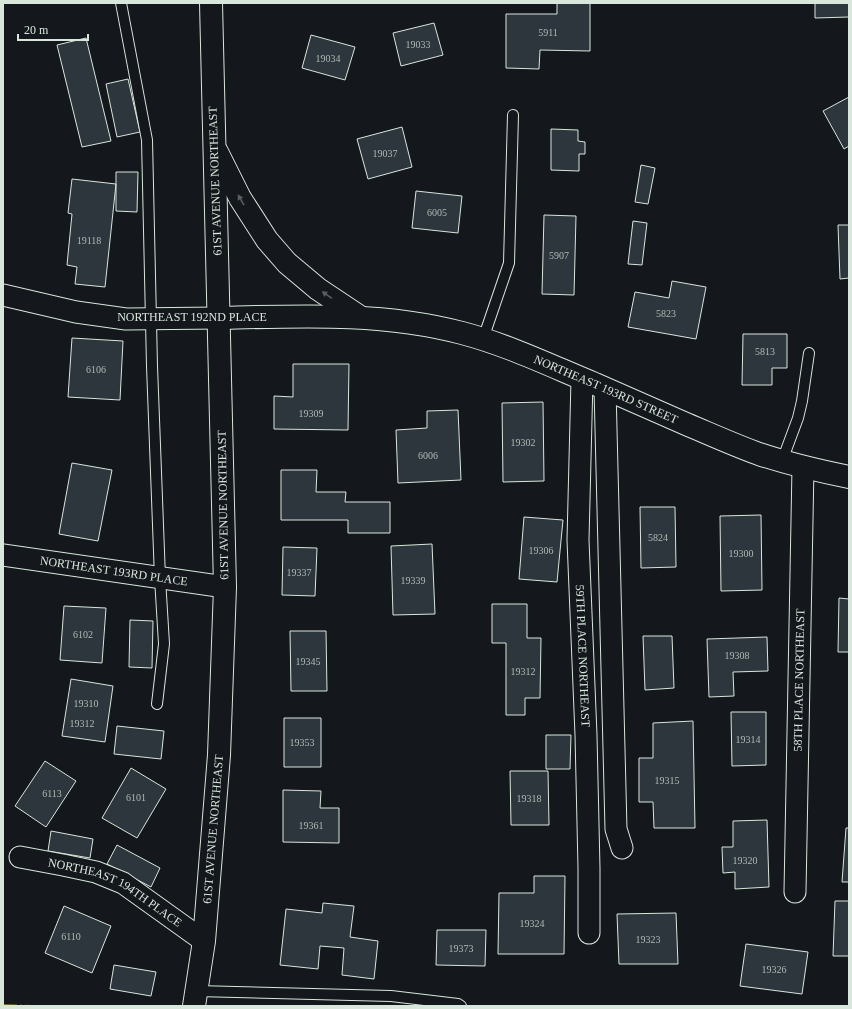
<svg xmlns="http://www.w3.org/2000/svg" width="852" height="1009" viewBox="0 0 852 1009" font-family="'Times New Roman',serif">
  <rect width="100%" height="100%" fill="#14181c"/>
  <!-- building -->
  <path fill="#2c363c" stroke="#d8e6dc" d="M557 3H590V51L540 50 539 69 506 68V14H557Z
    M815 3H849V17L815 18Z
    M434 23 443 55 401 66 393 33Z
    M311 35 355 47 345 80 302 68Z
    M86 38 111 141 82 147 57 45Z
    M128 79 140 132 117 137 106 84Z
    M849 97V146L844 149 823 111Z
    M402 127 412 167 368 179 357 139Z
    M551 129 578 130V141L585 142V154H579V171L551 170Z
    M641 165 655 168 648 204 635 202Z
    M116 172H138L137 212 116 211Z
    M72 179 116 184 105 287 75 284 77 267 67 265 72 214 68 213Z
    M416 191 462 196 458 233 412 228Z
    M544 215 576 216 574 295 542 294Z
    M633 221 647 223 642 265 628 264Z
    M838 225H849V278L840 279Z
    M672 281 706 287 696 339 628 327 635 292 669 298Z
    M743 334H787V368H772V385H742Z
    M72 338 123 341 120 400 68 397Z
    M293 364H349L348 430 274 429V396L293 397Z
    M543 402 544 481 503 482 502 403Z
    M458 410 461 480 398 483 396 430 427 428V411Z
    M72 463 112 470 98 541 59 534Z
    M281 470H317L316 492H346L345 502H390V533H348V520H281Z
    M640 507H675L676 567 641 568Z
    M761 515 762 590 721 591 720 516Z
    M524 517 563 520 557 582 519 579Z
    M432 544 435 614 393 615 391 546Z
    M283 547 317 548 315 596 282 595Z
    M839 598 849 599V652H838Z
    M492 604H527V638H541L540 698H525V715H506V643H492Z
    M64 606 106 608 102 663 60 660Z
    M130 620 153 621 152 668 129 667Z
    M290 631H326L327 691H291Z
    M643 636H672L674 688 645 690Z
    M767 637 768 671 733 672 734 696 709 697 707 639Z
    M71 679 113 686 105 742 62 736Z
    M731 712H766V765L732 766Z
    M284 718H321V767H284Z
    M693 721 695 828H654L653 802H639V758H653V723Z
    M117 726 164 731 161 759 114 754Z
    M546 735H571L570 769H546Z
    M45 761 76 781 46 827 15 806Z
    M131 768 166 789 137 838 102 818Z
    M510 771H548L549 825H511Z
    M283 790 321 791 320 808H339V843L283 842Z
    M767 820 769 887 735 889V872L723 873 722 847H733V821Z
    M846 828H849V882H842Z
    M51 831 93 839 90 858 48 851Z
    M117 845 160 868 151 887 107 864Z
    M534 876H565L564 954H498L499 893H534Z
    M835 901H849V956H833Z
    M323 903 354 906 350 937 378 941 374 979 342 975 344 948 320 946 318 969 280 965 286 909 322 913Z
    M64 906 111 926 92 973 45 953Z
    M676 913 678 964H619L617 914Z
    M437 930H486L485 966 436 965Z
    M746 944 808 952 802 994 740 986Z
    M114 965 156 972 151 996 110 989Z"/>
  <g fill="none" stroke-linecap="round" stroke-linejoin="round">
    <defs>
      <path id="lane" d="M121 3 147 140 152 366 160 578 164 644 157 704
        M483 339 509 263 513 115
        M782 461 798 418 802 401 809 353
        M196 991 391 996 458 1004 461 1006"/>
      <g id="street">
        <path d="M3 295 76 312 126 319 219 318"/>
        <path id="s1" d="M582 379 578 540 586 735 589 868V933"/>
        <path d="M605 389 616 829 622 848"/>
        <path id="s2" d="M3 555 225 587"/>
        <path id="s3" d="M20 857 63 865 96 872 123 883 204 941"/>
        <path id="s4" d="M795 892 803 467"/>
      </g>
      <g id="secondary">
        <path d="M217 152 240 198 267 240 287 263 318 289 360 317"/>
        <path id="s5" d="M219 318C300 316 383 312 462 333 508 345 551 366 595 384 625 397 656 411 686 424 710 434 734 445 759 454 789 464 819 471 849 477"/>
        <path id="s6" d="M194 1006 204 941 219 755 225 587 211 3"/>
      </g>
    </defs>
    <!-- lane casing -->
    <use href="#lane" stroke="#d8e6dc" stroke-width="12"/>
    <!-- street casing -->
    <use href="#street" stroke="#d8e6dc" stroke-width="23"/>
    <!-- secondary casing -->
    <use href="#secondary" stroke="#d8e6dc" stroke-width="24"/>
    <!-- lane -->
    <use href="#lane" stroke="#14181c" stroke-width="10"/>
    <!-- street -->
    <use href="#street" stroke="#14181c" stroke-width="21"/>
    <!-- secondary -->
    <use href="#secondary" stroke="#14181c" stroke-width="22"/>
    <!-- power -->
    <path stroke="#ffb74d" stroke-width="1" stroke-dasharray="14 3 2 3" stroke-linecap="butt" d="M3 1005 60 1006"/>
  </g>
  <!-- one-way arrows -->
  <defs><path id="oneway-solid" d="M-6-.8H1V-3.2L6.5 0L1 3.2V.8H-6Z"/></defs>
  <g fill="#59605f">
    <use href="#oneway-solid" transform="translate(241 200) rotate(-120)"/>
    <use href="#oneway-solid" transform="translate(327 295) rotate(-146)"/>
  </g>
  <g text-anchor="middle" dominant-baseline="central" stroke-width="3" stroke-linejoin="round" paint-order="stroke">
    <!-- number labels -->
    <g font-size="10" fill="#adbab4">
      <text x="548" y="32">5911</text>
      <text x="418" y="44">19033</text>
      <text x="328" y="58">19034</text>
      <text x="385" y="153">19037</text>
      <text x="437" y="212">6005</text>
      <text x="89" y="240">19118</text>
      <text x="559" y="255">5907</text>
      <text x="666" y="313">5823</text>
      <text x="765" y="351">5813</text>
      <text x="96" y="369">6106</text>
      <text x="311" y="413">19309</text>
      <text x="523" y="442">19302</text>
      <text x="428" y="455">6006</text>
      <text x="658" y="537">5824</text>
      <text x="541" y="550">19306</text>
      <text x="741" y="553">19300</text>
      <text x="299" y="572">19337</text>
      <text x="413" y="580">19339</text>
      <text x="83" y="634">6102</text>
      <text x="737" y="655">19308</text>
      <text x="308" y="661">19345</text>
      <text x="523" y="671">19312</text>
      <text x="86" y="703">19310</text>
      <text x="82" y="723">19312</text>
      <text x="748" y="739">19314</text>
      <text x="302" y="742">19353</text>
      <text x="667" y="780">19315</text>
      <text x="52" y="793">6113</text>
      <text x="136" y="797">6101</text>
      <text x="529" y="798">19318</text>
      <text x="311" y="825">19361</text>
      <text x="745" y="860">19320</text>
      <text x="532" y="923">19324</text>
      <text x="71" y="936">6110</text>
      <text x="648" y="939">19323</text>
      <text x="461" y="948">19373</text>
      <text x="774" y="969">19326</text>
    </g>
    <!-- street labels -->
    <g font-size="12" fill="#d8e6dc" stroke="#14181c">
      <text transform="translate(215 181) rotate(-92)">61ST AVENUE NORTHEAST</text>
      <text x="192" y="317">NORTHEAST 192ND PLACE</text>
      <text stroke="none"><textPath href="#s5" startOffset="399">NORTHEAST 193RD STREET</textPath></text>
      <text transform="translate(223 505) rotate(-91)">61ST AVENUE NORTHEAST</text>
      <text stroke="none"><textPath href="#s2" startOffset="112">NORTHEAST 193RD PLACE</textPath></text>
      <text stroke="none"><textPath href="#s1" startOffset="277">59TH PLACE NORTHEAST</textPath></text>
      <text stroke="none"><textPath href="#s4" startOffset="212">58TH PLACE NORTHEAST</textPath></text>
      <text stroke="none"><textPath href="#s6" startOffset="178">61ST AVENUE NORTHEAST</textPath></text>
      <text stroke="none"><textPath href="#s3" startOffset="103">NORTHEAST 194TH PLACE</textPath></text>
    </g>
  </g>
  <!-- border -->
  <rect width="852" height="1009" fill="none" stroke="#d8e6dc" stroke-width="8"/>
  <!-- scale -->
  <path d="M18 34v6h70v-6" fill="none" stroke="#d8e6dc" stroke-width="2"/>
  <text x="24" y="34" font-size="12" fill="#d8e6dc" stroke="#14181c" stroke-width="3" paint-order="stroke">20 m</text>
</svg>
